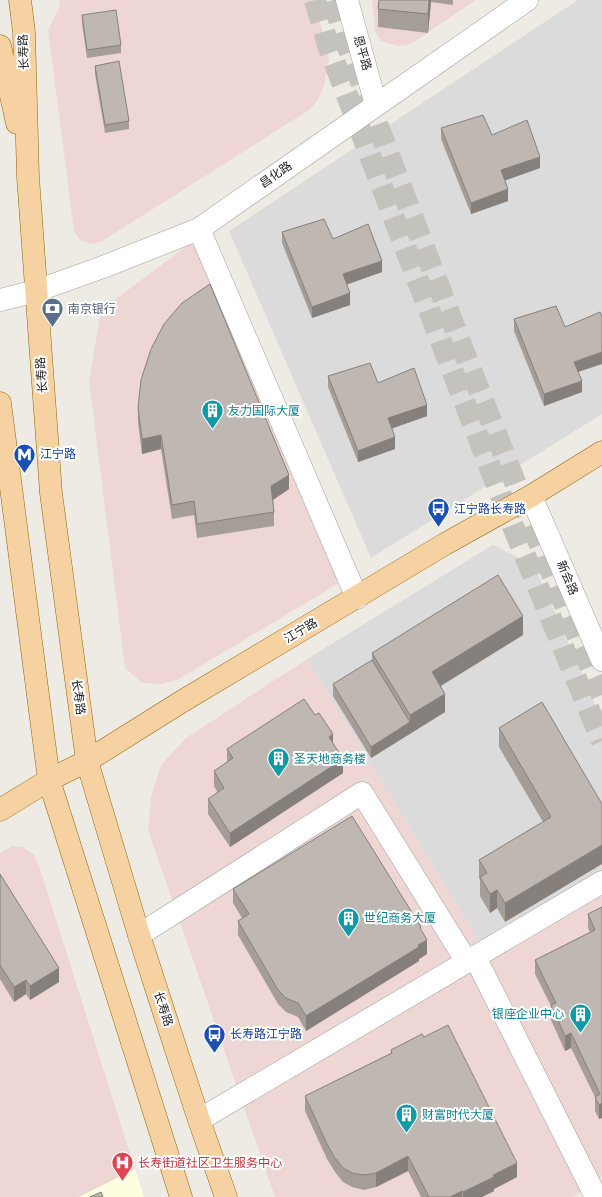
<svg xmlns="http://www.w3.org/2000/svg" width="602" height="1197" viewBox="0 0 602 1197" font-family="Signika,'Noto Sans SC',sans-serif">
  <rect width="100%" height="100%" fill="#eeebe5"/>
  <!-- residential -->
  <path fill="#dcdbdb" d="M578 0H602V414L371 558 229 231Z
    M493 545 534 565 602 720V872L480 943 307 659Z"/>
  <!-- commercial -->
  <path fill="#eed6d5" d="M59 0H313L326 42 329 58 324 87 317 101 309 110 101 242 90 244 80 240 74 231 48 30 60 6Z
    M372 0H476L411 44 400 46 390 44 381 41 375 31Z
    M195 240 341 582 177 680 160 684 142 683 125 668 89 381 101 310Z
    M307 659 480 943 602 872V1176L573 1197H275L148 830 151 797 161 765 186 738Z
    M12 846 23 847 34 855 39 866 135 1169 79 1197H0V853Z"/>
  <!-- education -->
  <path fill="#fdfddf" d="M135 1169 144 1197H79Z"/>
  <g fill="none" stroke-linecap="round" stroke-linejoin="round">
    <!-- highway-tunnel -->
    <path stroke="#c4c2bd" stroke-width="22" stroke-dasharray="22 11" stroke-linecap="butt" d="M315 0 329 48 444 349 514 529 602 741
      M333 0 346 42 460 342 531 523 602 695"/>
    <defs>
      <path id="minor" d="M347 0 376 105
        M199 229 357 598
        M0 300 36 291 103 267 199 229 527 0
        M531 496 602 660
        M139 935 362 793 467 962
        M475 957 596 1197
        M199 1120 602 882"/>
      <path id="major" d="M20 0 24 32 28 177 51 493 87 761 139 935 180 1062 199 1120 226 1197
        M0 46 17 123
        M0 403 49 780 181 1197
        M0 810 49 780 87 761 181 702 445 544 531 496 602 452"/>
    </defs>
    <!-- minor casing -->
    <use href="#minor" stroke="#a2a2a2" stroke-width="23"/>
    <!-- major casing -->
    <use href="#major" stroke="#8f6409" stroke-width="23"/>
    <!-- minor -->
    <use href="#minor" stroke="#fff" stroke-width="22"/>
    <!-- major -->
    <use href="#major" stroke="#f6d2a2" stroke-width="22"/>
  </g>
  <!-- wall -->
  <path fill="#a49d98" d="M379 0H453V5L431 2 428 33 378 27V9Z
    M82 15 121 45V53L87 58 82 23Z
    M95 66 129 121V129L105 133 95 74Z
    M441 128 492 135 540 168 505 180 508 201 471 214 441 139Z
    M282 232 333 239 382 272 346 284 350 305 312 318 282 243Z
    M602 317V364L578 372 582 392 544 406 514 331V319L565 327Z
    M328 376 378 383 427 416 392 428 395 449 358 462 328 387Z
    M138 408 289 489 273 500 274 512V526L197 538 194 515 172 519 161 449 142 454 138 423Z
    M523 635 441 686 445 712 371 758 333 696V684L372 660V653Z
    M315 715 333 744 343 773 230 847 208 814V799L218 793 214 786V771L227 762V749Z
    M499 728 602 804 505 922 497 908 490 913 480 896V880L479 878V860L543 822 499 747Z
    M0 874 59 982 30 1000 26 994 14 1002 0 979Z
    M233 889 421 931 427 954 419 959V961L306 1031 298 1017 286 1012 278 1004 238 935V921L242 918 233 903Z
    M602 907V1118L599 1119 595 1111V1097L571 1048 565 1051 551 1020V1006L535 974V960L590 932 588 928V914Z
    M424 1037 517 1177 494 1189V1191L482 1197H421L408 1171 376 1187 364 1190 352 1187 343 1182 335 1172 327 1159 305 1111V1096L391 1053V1050Z"/>
  <!-- shaded-wall -->
  <path fill="#86807c" d="M429 0H431V2L428 33V14Z
    M540 157V168L501 182V170Z
    M508 189V201L471 214V203Z
    M382 261V272L343 286V274Z
    M350 293V305L312 318V307Z
    M602 352V364L574 373V362Z
    M582 381V392L544 406V394Z
    M427 405V416L388 430V418Z
    M161 435V449L142 454V439Z
    M395 437V449L358 462V451Z
    M289 475V489L271 501V486Z
    M523 616V635L432 691V672Z
    M445 694V712L371 758V747L410 722V715Z
    M333 734V749L329 737Z
    M343 759V773L230 847V833Z
    M602 845V864L505 922V903Z
    M497 890V908L490 913V894Z
    M427 940V954L419 959V961L306 1031V1016Z
    M59 968V982L30 1000V986Z
    M26 980V994L14 1002V987Z
    M571 1033V1048L565 1051V1036Z
    M602 1103V1118L599 1119V1105Z
    M408 1156V1171L376 1187V1173Z
    M517 1163V1177L494 1189V1191L482 1197H463V1192L493 1175Z
    M462 1191V1197H450Z"/>
  <!-- building -->
  <path fill="#bfb7b1" stroke="#86807c" d="M379 0H429L428 14 378 9Z
    M116 10 121 45 87 50 82 15Z
    M119 61 129 121 105 125 95 66Z
    M483 115 492 135 527 120 540 157 501 170 508 189 471 203 441 128Z
    M324 219 333 239 368 224 382 261 343 274 350 293 312 307 282 232Z
    M210 284 289 475 271 486 274 512 197 524 194 501 172 505 161 435 142 439 138 408 141 380 151 349 164 324 182 303Z
    M556 306 565 327 600 312 602 317V352L574 362 582 381 544 394 514 319Z
    M370 363 378 383 414 368 427 405 388 418 395 437 358 451 328 376Z
    M498 575 523 616 432 672 445 694 410 715 372 653Z
    M372 660 410 722 371 747 333 684Z
    M304 699 315 715 319 713 333 734 329 737 343 759 230 833 208 799 224 788 214 771 233 758 227 749Z
    M542 702 602 804V845L505 903 497 890 490 894 480 877 487 873 479 860 551 817 499 728Z
    M352 816 421 927 420 928 427 940 418 945 419 947 306 1016 298 1003 286 998 278 990 238 921 249 914 233 889Z
    M0 874 59 968 30 986 26 980 14 987 0 965Z
    M602 907V1103L599 1105 595 1097 600 1094 571 1033 565 1036 551 1005 556 1003 535 960 595 930 588 914Z
    M448 1025 517 1163 493 1175 494 1177 463 1192 462 1191 450 1197H429L408 1156 376 1173 364 1175 352 1173 343 1168 335 1158 327 1144 305 1096 392 1053 391 1050 422 1034 424 1037Z
    M101 1192 103 1197H90Z"/>
  <!-- icons -->
  <defs>
    <symbol id="bank-pin" viewBox="-11 -11 22 30"><path d="M0 17L-7.5 6A9.5 9.5 0 1 1 7.5 6Z" fill="#5c6f8a" stroke="#fff"/><path d="M-6-4H6V4H-6ZM0-2.3a2.3 2.3 0 1 0 0 4.6a2.3 2.3 0 1 0 0-4.6Z" fill="#fff"/></symbol>
    <symbol id="building-pin" viewBox="-11 -11 22 30"><path d="M0 17L-7.5 6A9.5 9.5 0 1 1 7.5 6Z" fill="#0f9aa8" stroke="#fff"/><path d="M-4-6H4V6H1V3H-1V6H-4ZM-2.5-4.3h1.7v1.8h-1.7ZM.8-4.3h1.7v1.8H.8ZM-2.5-1h1.7V.8h-1.7ZM.8-1h1.7V.8H.8Z" fill="#fff"/></symbol>
    <symbol id="metro-pin" viewBox="-11 -11 22 30"><path d="M0 17L-7.5 6A9.5 9.5 0 1 1 7.5 6Z" fill="#1a4fb4" stroke="#fff"/><path d="M-5.5 5V-5H-3L0 0L3-5H5.5V5H3V-.5L0 4L-3-.5V5Z" fill="#fff"/></symbol>
    <symbol id="bus-pin" viewBox="-11 -11 22 30"><path d="M0 17L-7.5 6A9.5 9.5 0 1 1 7.5 6Z" fill="#1a4fb4" stroke="#fff"/><path d="M-5-6H5V4H4V6H2V4H-2V6H-4V4H-5ZM-3.5-4V0h7V-4ZM-3.5 1.2v1.5H-2V1.2ZM2 1.2v1.5H3.5V1.2Z" fill="#fff"/></symbol>
    <symbol id="hospital-pin" viewBox="-11 -11 22 30"><path d="M0 17L-7.5 6A9.5 9.5 0 1 1 7.5 6Z" fill="#e0444e" stroke="#fff"/><path d="M-5-5h3v3.5h4V-5h3V5h-3V1.5h-4V5h-3Z" fill="#fff"/></symbol>
  </defs>
  <g fill-rule="evenodd">
    <use href="#bank-pin" x="40" y="296" width="25" height="34"/>
    <use href="#building-pin" x="200" y="398" width="25" height="34"/>
    <use href="#metro-pin" x="12" y="442" width="25" height="34"/>
    <use href="#bus-pin" x="426" y="496" width="25" height="34"/>
    <use href="#building-pin" x="266" y="746" width="25" height="34"/>
    <use href="#building-pin" x="336" y="906" width="25" height="34"/>
    <use href="#building-pin" x="568" y="1002" width="25" height="34"/>
    <use href="#bus-pin" x="202" y="1022" width="25" height="34"/>
    <use href="#building-pin" x="394" y="1102" width="25" height="34"/>
    <use href="#hospital-pin" x="110" y="1150" width="25" height="34"/>
  </g>
  <g text-anchor="middle" dominant-baseline="central" stroke-width="4" stroke-linejoin="round" paint-order="stroke">
    <!-- street labels -->
    <g font-size="12" fill="#1e1e1e" stroke="#fff">
      <text transform="translate(24 52) rotate(-92)">长寿路</text>
      <text transform="translate(362 53) rotate(74)">恩平路</text>
      <text transform="translate(276 175) rotate(-35)">昌化路</text>
      <text transform="translate(42 375) rotate(-94)">长寿路</text>
      <text transform="translate(567 578) rotate(67)">新会路</text>
      <text transform="translate(301 631) rotate(-31)">江宁路</text>
      <text transform="translate(78 697) rotate(82)">长寿路</text>
      <text transform="translate(163 1009) rotate(72)">长寿路</text>
    </g>
    <!-- service labels -->
    <g font-size="12" fill="#4e5e75" stroke="#fff" text-anchor="start">
      <text x="68" y="309">南京银行</text>
    </g>
    <!-- culture labels -->
    <g font-size="12" fill="#0d838f" stroke="#fff" text-anchor="start">
      <text x="228" y="411">友力国际大厦</text>
      <text x="294" y="759">圣天地商务楼</text>
      <text x="364" y="918">世纪商务大厦</text>
      <text x="564" y="1014" text-anchor="end">银座企业中心</text>
      <text x="422" y="1115">财富时代大厦</text>
    </g>
    <!-- transit labels -->
    <g font-size="12" fill="#164399" stroke="#fff" text-anchor="start">
      <text x="40" y="454">江宁路</text>
      <text x="454" y="509">江宁路长寿路</text>
      <text x="230" y="1034">长寿路江宁路</text>
    </g>
    <!-- health labels -->
    <g font-size="12" fill="#be3a42" stroke="#fff" text-anchor="start">
      <text x="138" y="1163">长寿街道社区卫生服务中心</text>
    </g>
  </g>
</svg>
